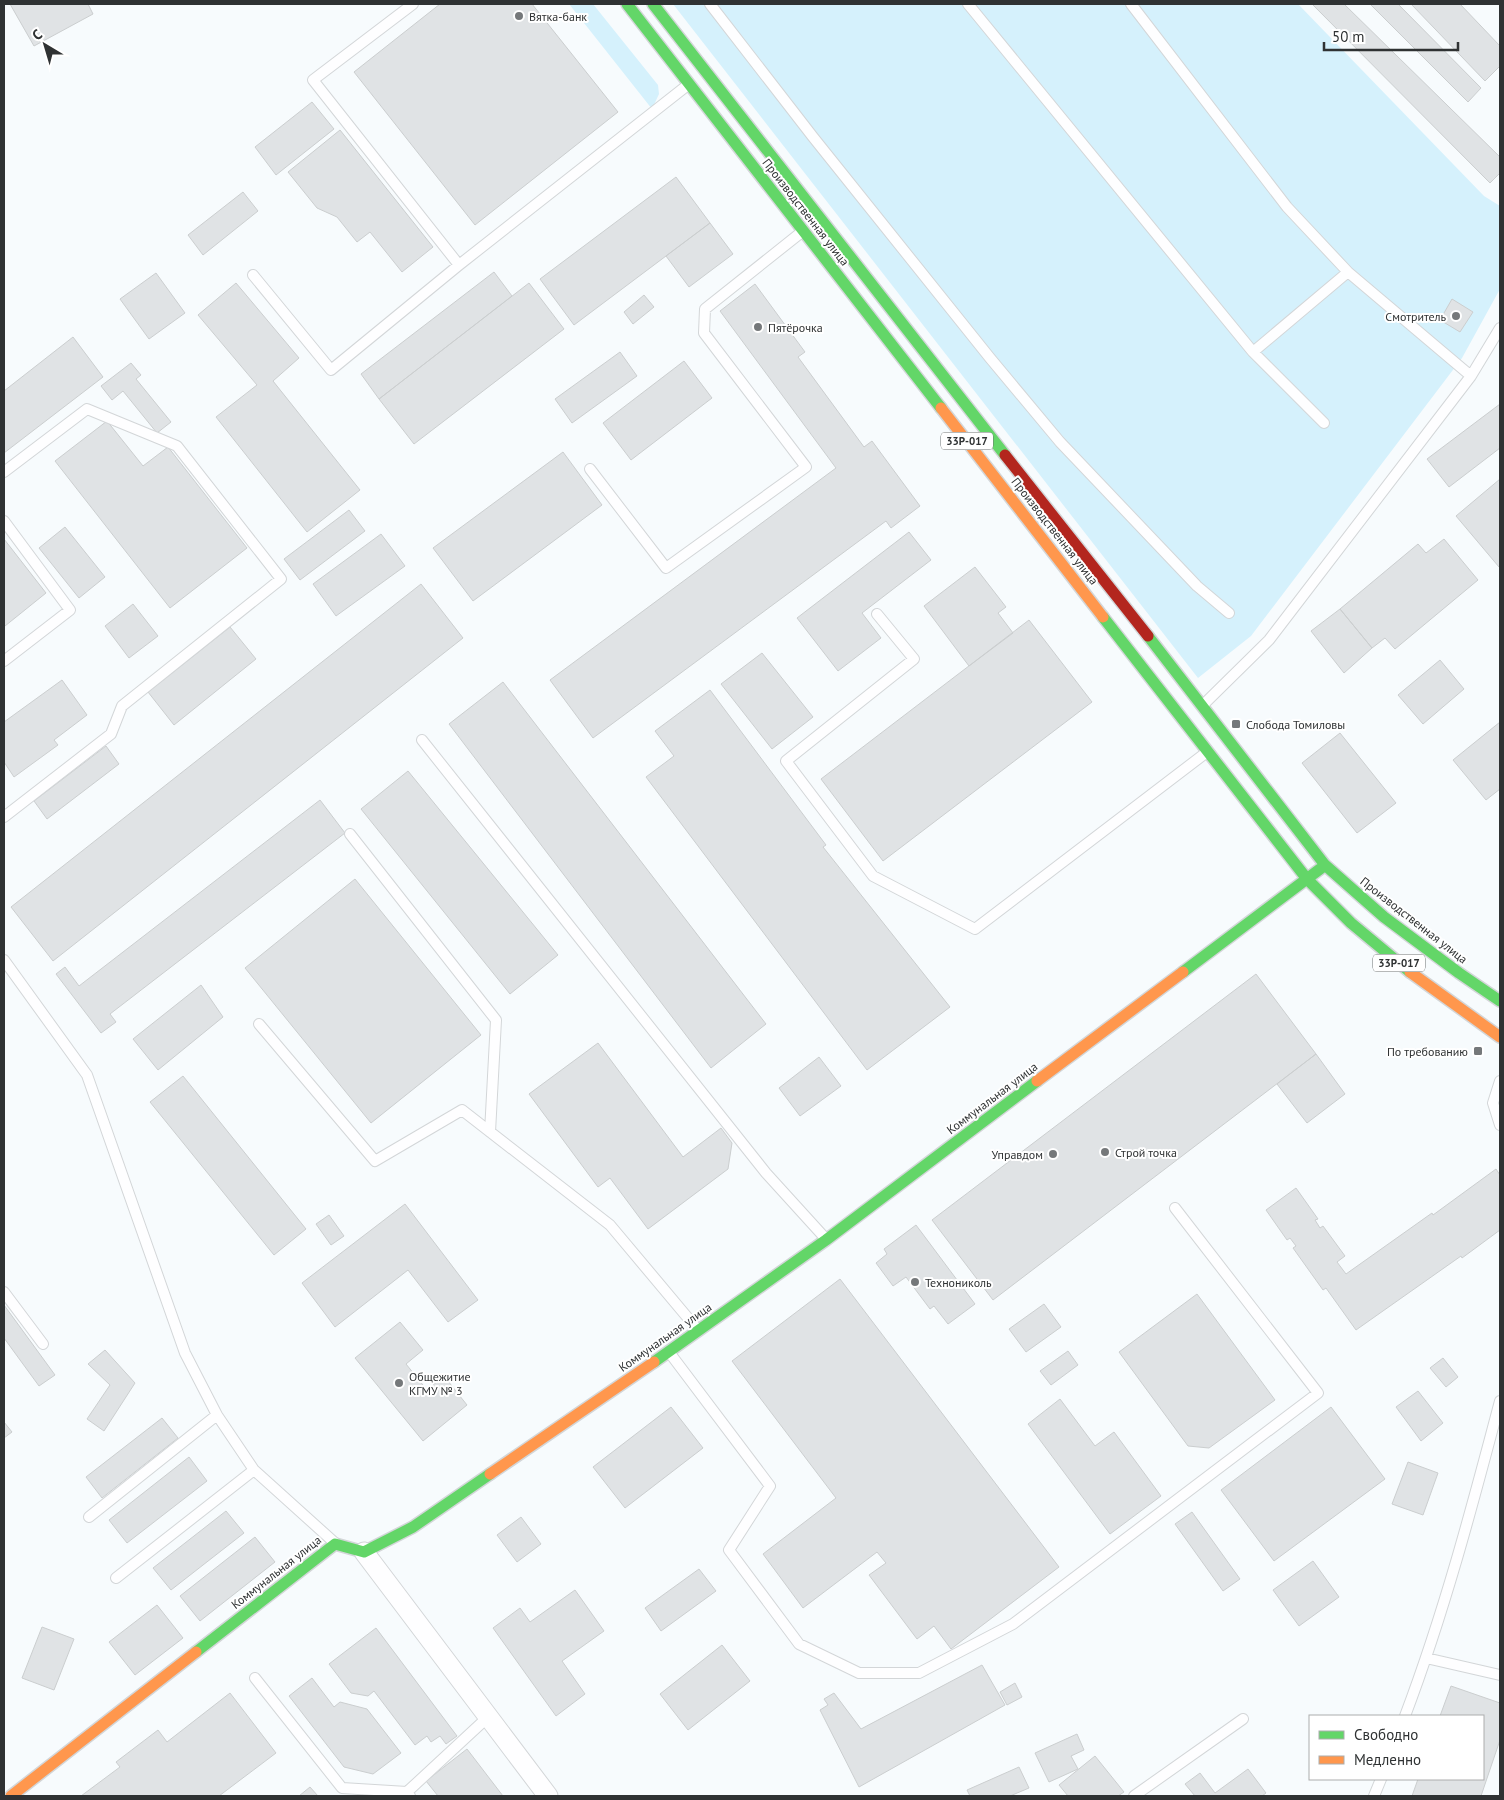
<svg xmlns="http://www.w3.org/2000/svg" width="1504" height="1800" viewBox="0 0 1504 1800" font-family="'PT Sans',sans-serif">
  <rect width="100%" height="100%" fill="#f7fbfd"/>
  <!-- green -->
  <path fill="#d5f1fc" d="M569 4H593L658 85 659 94 652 109Z
    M673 4H1298L1484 196 1500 206V289L1462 358 1251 636 1198 678Z"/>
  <!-- building -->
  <path fill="#e0e3e5" stroke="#cbcecf" d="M10 4H88L93 14 34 46Z
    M440 4H532L618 112 475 225 354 72Z
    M1312 4H1344L1500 157V173L1490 183Z
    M1370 4H1398L1481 88 1468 102Z
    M1411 4H1460L1500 46V66L1485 81Z
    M312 102 334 129 276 175 255 147Z
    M340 130 433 247 402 272 370 232 357 242 337 217 317 208 288 172Z
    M676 177 710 223 574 325 540 279Z
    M243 192 258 211 203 255 188 235Z
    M710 223 733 254 689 287 666 256Z
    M494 272 512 296 379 399 361 374Z
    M156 273 185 313 149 339 120 299Z
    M236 283 299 358 273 381 360 490 307 532 216 417 257 385 198 315Z
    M529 283 564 329 414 444 379 399Z
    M755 284 805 352 798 357 864 447 872 441 920 506 891 528 886 521 593 738 550 680 836 468 720 311Z
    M644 295 654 307 633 324 624 312Z
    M1452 299 1473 312 1460 332 1440 320Z
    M73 337 103 377 4 453V391Z
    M620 352 637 376 572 423 555 399Z
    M684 361 712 398 631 460 603 423Z
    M131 363 141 375 136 379 171 422 157 433 123 391 112 400 101 386Z
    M1500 404V448L1449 487 1427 459Z
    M107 421 143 466 168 447 247 548 170 608 55 461Z
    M563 452 602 505 473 601 433 548Z
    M1500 479V566L1499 567 1456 516Z
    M349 510 365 531 300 580 284 559Z
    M65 527 105 577 79 598 39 548Z
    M909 532 931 560 862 613 881 638 838 671 797 618Z
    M381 534 405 566 336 616 313 584Z
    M4 539 46 593 5 626 4 624Z
    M1444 539 1478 580 1395 649 1385 638 1372 648 1340 609 1418 544 1426 553Z
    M975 567 1006 607 998 613 1013 633 969 666 924 606Z
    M421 584 463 638 53 961 11 907Z
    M133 604 158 636 129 658 105 626Z
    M1340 609 1372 648 1344 673 1311 631Z
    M1029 620 1092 702 883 861 821 779Z
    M230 627 256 659 174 725 148 692Z
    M762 653 813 717 772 749 721 684Z
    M1440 660 1464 689 1423 724 1398 695Z
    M62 680 87 715 54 740 58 745 14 777 4 762V722Z
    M503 682 766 1024 711 1068 449 724Z
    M710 690 826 845 823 847 950 1007 867 1070 646 777 674 756 655 731Z
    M1500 722V789L1486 800 1453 760Z
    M1340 733 1396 803 1357 833 1302 763Z
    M106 746 119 764 47 819 34 801Z
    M408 771 558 955 510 994 361 809Z
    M320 800 345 833 110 1014 116 1022 101 1033 56 974 65 967 79 986Z
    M355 879 481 1035 371 1123 245 968Z
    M1256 974 1316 1054 993 1300 932 1220Z
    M201 985 223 1017 158 1070 133 1039Z
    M598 1043 683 1157 721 1128 732 1143 728 1169 648 1229 610 1178 598 1187 529 1094Z
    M1316 1054 1345 1094 1307 1123 1277 1084Z
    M819 1057 841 1086 800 1116 779 1088Z
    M183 1076 306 1229 274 1255 150 1102Z
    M1496 1169 1500 1175V1230L1462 1258 1461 1256 1356 1330 1326 1288 1323 1290 1293 1248 1296 1246 1290 1238 1287 1240 1266 1210 1296 1188 1318 1219 1315 1220 1320 1228 1323 1226 1345 1256 1337 1262 1346 1274 1432 1213 1433 1215Z
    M405 1204 478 1300 448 1322 408 1270 335 1327 302 1283Z
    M329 1215 344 1236 331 1245 316 1224Z
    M916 1225 975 1304 948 1324 934 1306 930 1309 906 1277 893 1286 876 1263 887 1254 884 1249Z
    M840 1279 1059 1567 951 1649 934 1626 917 1639 869 1575 886 1563 877 1552 803 1608 763 1554 836 1498 732 1361Z
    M1197 1294 1275 1400 1209 1448 1188 1446 1119 1352Z
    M1044 1304 1061 1327 1026 1352 1009 1329Z
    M4 1305 55 1375 39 1386 4 1338Z
    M400 1322 423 1350 406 1364 427 1390 444 1376 467 1405 423 1441 355 1358Z
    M105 1350 135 1383 104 1431 87 1419 110 1385 88 1364Z
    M1068 1351 1078 1365 1051 1385 1040 1371Z
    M1443 1358 1458 1377 1446 1387 1430 1368Z
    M1418 1391 1443 1423 1421 1441 1396 1407Z
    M1060 1399 1095 1446 1114 1432 1161 1496 1110 1534 1028 1424Z
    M671 1407 703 1448 625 1508 593 1467Z
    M1331 1407 1385 1479 1274 1561 1221 1490Z
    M162 1418 178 1438 102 1498 86 1477Z
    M4 1422 12 1432 4 1438Z
    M189 1457 207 1481 127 1543 109 1520Z
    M1408 1462 1438 1473 1423 1515 1392 1504Z
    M226 1511 244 1533 171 1590 153 1568Z
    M1192 1512 1240 1579 1223 1591 1175 1524Z
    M521 1517 541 1544 517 1562 497 1535Z
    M255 1537 275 1562 200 1621 180 1596Z
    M1313 1561 1339 1597 1299 1626 1273 1590Z
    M699 1569 716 1591 661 1631 645 1608Z
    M575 1590 604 1631 562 1661 585 1694 556 1716 493 1628 520 1608 530 1622Z
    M157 1605 183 1638 135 1675 109 1642Z
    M42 1627 74 1639 54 1690 22 1678Z
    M376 1628 457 1736 446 1744 440 1736 431 1742 427 1736 415 1745 374 1691 368 1696 351 1693 329 1664Z
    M722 1645 750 1681 688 1730 660 1694Z
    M982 1665 1005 1705 859 1787 820 1710 828 1705 824 1699 834 1693 861 1729Z
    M312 1678 334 1707 340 1702 367 1709 401 1753 373 1774 344 1767 289 1696Z
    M1015 1683 1022 1697 1007 1705 1000 1692Z
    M1451 1686 1500 1703V1740L1481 1796H1412L1418 1779H1483V1716H1440Z
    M230 1693 276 1753 219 1796H81L120 1767 116 1762 158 1730 167 1742Z
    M1077 1734 1084 1750 1071 1756 1078 1769 1049 1782 1035 1753Z
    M467 1749 503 1796H438L426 1781Z
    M1095 1756 1124 1792 1118 1796H1068L1059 1785Z
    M1019 1767 1029 1788 1010 1796H970L967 1790Z
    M1248 1769 1266 1793 1262 1796H1195L1185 1784 1200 1773 1215 1793Z
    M310 1787 318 1796H299Z"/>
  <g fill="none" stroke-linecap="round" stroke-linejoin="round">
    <defs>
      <path id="lane" d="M413 4 313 80 459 265
        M710 4 813 137 990 358 1060 442 1197 586 1229 613
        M968 4 1253 352 1324 423
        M1131 4 1287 207 1348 272
        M253 275 331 370 459 265 689 84
        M1253 352 1348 272 1471 376
        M590 469 666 568 806 467 704 333 705 309 803 231
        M4 472 87 409 177 446 281 579 122 706 111 734 4 817
        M4 521 70 610 4 661
        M877 614 914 659 786 761 873 876 975 929 1207 752
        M1203 705 1269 640 1471 376 1500 328
        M422 740 766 1173 826 1239
        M350 834 496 1020 490 1132
        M4 960 87 1075 185 1353 217 1415 254 1470 335 1543
        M259 1024 375 1161 462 1110 610 1225 698 1330
        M1500 1081 1493 1103 1500 1125
        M4 1292 43 1344
        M669 1352 770 1486 729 1550 799 1644 859 1673H919L1013 1624 1318 1393 1175 1208
        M89 1517 217 1415
        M116 1578 254 1470
        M1426 1658 1500 1675
        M255 1678 342 1788 407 1792
        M1405 1716C1444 1613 1472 1507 1500 1401
        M410 1796 407 1792 488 1717
        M1134 1796 1243 1719
        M1374 1796 1381 1779"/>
      <path id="street" d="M364 1552 548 1796"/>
      <path id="fast" d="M627 4 941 408
        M653 4 1005 455
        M1103 617 1307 879 1351 923 1410 972
        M1148 636 1325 865 1384 917 1459 973 1500 1001
        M1183 972 1324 866
        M654 1362 826 1240 1037 1081
        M196 1652 335 1544 364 1552 413 1527 490 1474"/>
      <path id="slow" d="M941 408 1103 617
        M1410 972 1500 1037
        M1037 1081 1183 972
        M490 1474 654 1362
        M11 1796 196 1652"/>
      <path id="jam" d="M1005 455 1148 636"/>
    </defs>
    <!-- lane casing -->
    <use href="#lane" stroke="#d3d6d8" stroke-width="12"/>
    <!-- street casing -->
    <use href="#street" stroke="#d3d6d8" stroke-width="21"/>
    <!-- fast casing -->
    <use href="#fast" stroke="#d3d6d8" stroke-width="14"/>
    <!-- slow casing -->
    <use href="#slow" stroke="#d3d6d8" stroke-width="14"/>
    <!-- jam casing -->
    <use href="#jam" stroke="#d3d6d8" stroke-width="14"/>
    <!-- lane -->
    <use href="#lane" stroke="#fefeff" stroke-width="10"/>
    <!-- street -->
    <use href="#street" stroke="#fefeff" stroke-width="19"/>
    <!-- fast -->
    <use href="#fast" stroke="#63d668" stroke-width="11"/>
    <!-- slow -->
    <use href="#slow" stroke="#ff974d" stroke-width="11"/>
    <!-- jam -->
    <use href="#jam" stroke="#b3261e" stroke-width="11"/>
  </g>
  <!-- markers -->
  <g fill="#75787a" stroke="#fff" stroke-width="2">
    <circle cx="519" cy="16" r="5"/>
    <circle cx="1456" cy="316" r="5"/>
    <circle cx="758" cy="327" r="5"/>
    <rect x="1231" y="719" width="10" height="10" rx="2.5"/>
    <rect x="1473" y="1046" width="10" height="10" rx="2.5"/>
    <circle cx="1105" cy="1152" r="5"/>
    <circle cx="1053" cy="1154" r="5"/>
    <circle cx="915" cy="1282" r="5"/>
    <circle cx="399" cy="1383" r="5"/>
  </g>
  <g text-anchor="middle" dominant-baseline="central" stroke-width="4" stroke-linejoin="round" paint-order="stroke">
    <!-- shield labels -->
    <g fill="#fff" stroke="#6d7070" stroke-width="1">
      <rect x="941" y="432.5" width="52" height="17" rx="4"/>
      <rect x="1373" y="954.5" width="52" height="17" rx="4"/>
    </g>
    <g font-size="11" font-weight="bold" fill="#2f3233">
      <text x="967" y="441">33Р-017</text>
      <text x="1399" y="963">33Р-017</text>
    </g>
    <!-- poi labels -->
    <g font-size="12" fill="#2f3233" stroke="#fff" text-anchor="start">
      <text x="529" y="16">Вятка-банк</text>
      <text x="1446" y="316" text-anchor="end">Смотритель</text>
      <text x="768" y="327">Пятёрочка</text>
      <text x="1246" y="724">Слобода Томиловы</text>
      <text x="1468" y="1051" text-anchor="end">По требованию</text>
      <text x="1115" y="1152">Строй точка</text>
      <text x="1043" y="1154" text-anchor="end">Управдом</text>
      <text x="925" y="1282">Технониколь</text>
      <text x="409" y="1376">Общежитие<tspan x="409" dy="14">КГМУ № 3</tspan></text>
    </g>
    <!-- street labels -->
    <g font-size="12" fill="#2f3233" stroke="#fff">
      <text transform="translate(806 212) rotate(52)">Производственная улица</text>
      <text transform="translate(1055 531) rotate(52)">Производственная улица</text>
      <text transform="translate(1414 920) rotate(38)">Производственная улица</text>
      <text transform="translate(992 1098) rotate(-37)">Коммунальная улица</text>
      <text transform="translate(665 1337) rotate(-35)">Коммунальная улица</text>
      <text transform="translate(276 1572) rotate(-38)">Коммунальная улица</text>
    </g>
  </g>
  <!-- border -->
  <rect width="1504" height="1800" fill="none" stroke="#2f3233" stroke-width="10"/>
  <!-- legend -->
  <rect x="1309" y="1715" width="175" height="65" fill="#ffffff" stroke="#acadad"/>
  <rect x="1319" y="1731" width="25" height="8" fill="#63d668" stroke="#acadad"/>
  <text x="1354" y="1740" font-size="15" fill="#2f3233">Свободно</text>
  <rect x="1319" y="1756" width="25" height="8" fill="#ff974d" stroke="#acadad"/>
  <text x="1354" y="1765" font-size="15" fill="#2f3233">Медленно</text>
  <!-- north arrow -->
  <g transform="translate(45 45) rotate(322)" stroke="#ffffff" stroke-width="4" paint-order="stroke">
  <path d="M0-4L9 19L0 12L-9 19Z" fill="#2f3233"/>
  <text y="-8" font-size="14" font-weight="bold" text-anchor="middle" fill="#2f3233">С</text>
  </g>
  <!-- scale -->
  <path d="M1324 42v8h134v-8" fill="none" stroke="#2f3233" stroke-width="2.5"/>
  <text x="1332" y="42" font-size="15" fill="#2f3233" stroke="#ffffff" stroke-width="4" paint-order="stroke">50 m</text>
</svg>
